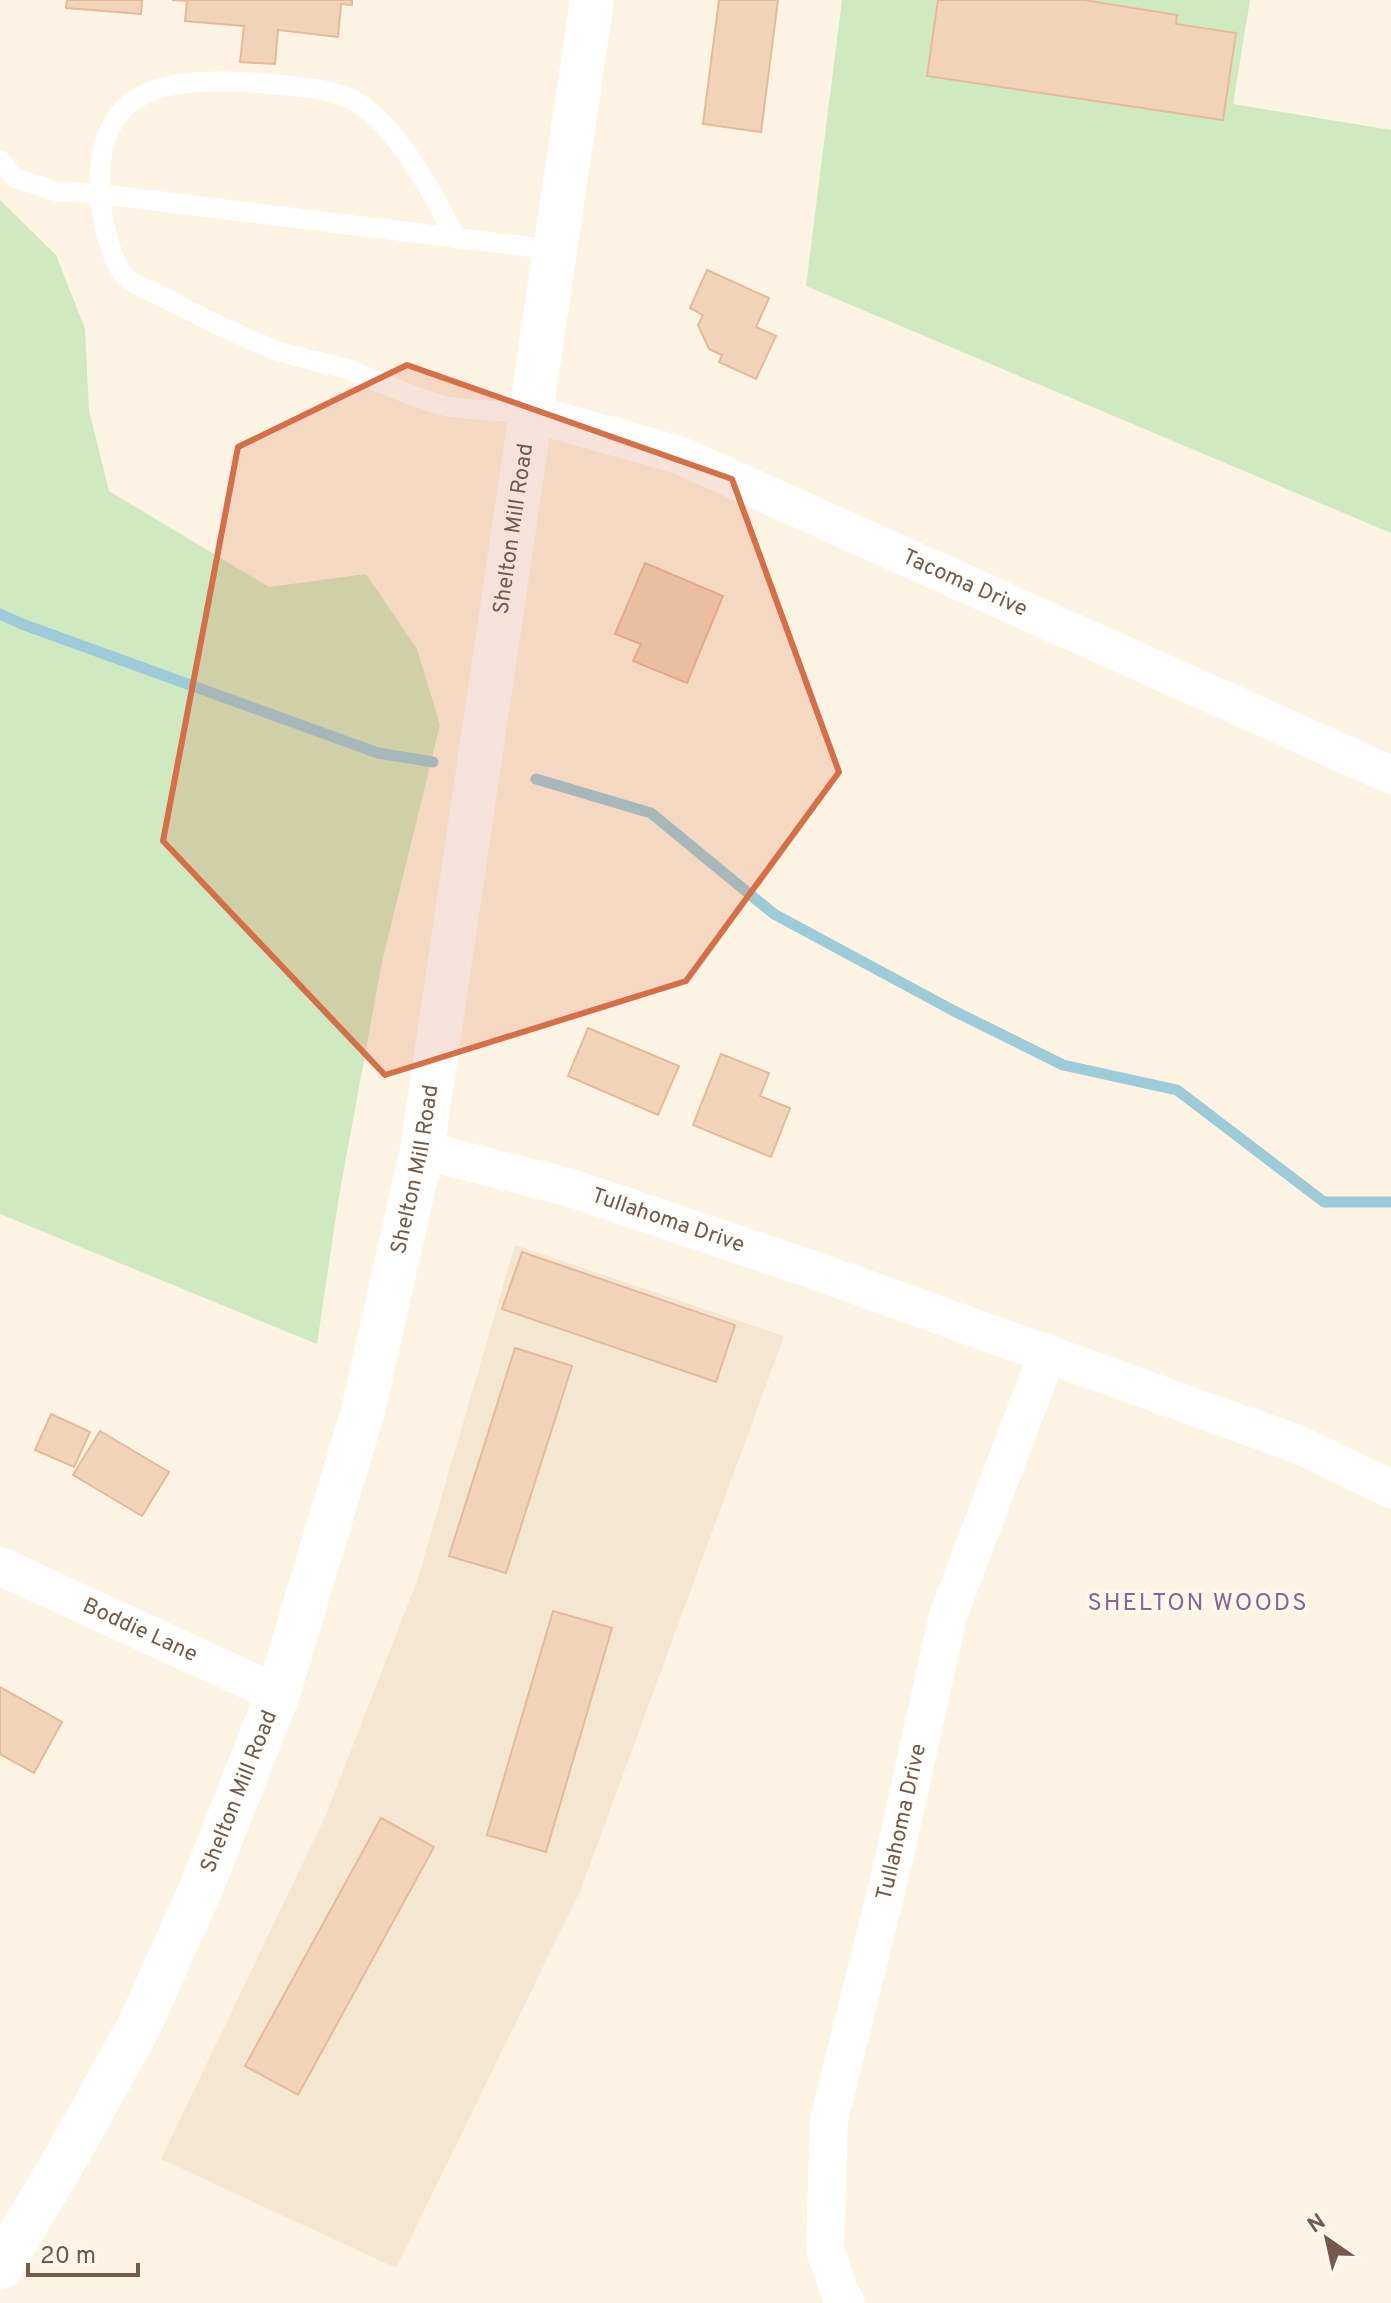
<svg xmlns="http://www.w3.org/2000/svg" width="1391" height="2303" viewBox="0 0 1391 2303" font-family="Overpass,sans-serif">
  <rect width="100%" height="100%" fill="#fcf3e2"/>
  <!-- residential -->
  <path fill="#f4e6d1" d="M515 1245 784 1336 581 1889 396 2268 161 2159 325 1817 417 1581Z"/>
  <!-- green -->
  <path fill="#cfe9c1" d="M842 0H1250L1233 104 1391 130V533L806 286Z
    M0 200 56 255 85 329 89 410 109 491 269 587 366 574 417 649 440 725 382 962 339 1196 317 1344 0 1214Z"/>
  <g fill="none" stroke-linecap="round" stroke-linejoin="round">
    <!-- stream -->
    <path stroke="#9dcbd7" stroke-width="11" d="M0 614 22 624 378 753 433 762
      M536 779 651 813 774 914 954 1011 1063 1065 1177 1090 1324 1202H1391"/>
  </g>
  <!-- building -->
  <path fill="#f1d3ba" stroke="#e4ba9a" stroke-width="2" d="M67 0H142L141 14 66 8Z
    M172 0H352V5L341 4 338 37 278 30 275 64 240 62 244 26 185 21 187 1Z
    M719 0H778L761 132 703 124Z
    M938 0H1084L1177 15 1176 24 1236 33 1223 120 927 76Z
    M707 270 769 298 756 327 776 336 756 379 719 362 722 355 709 349 698 325 703 315 690 308Z
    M645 563 723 596 687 683 633 661 641 644 615 634Z
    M588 1028 679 1066 658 1115 568 1076Z
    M721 1054 769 1073 760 1096 790 1108 771 1157 693 1125Z
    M522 1252 735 1325 716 1382 502 1309Z
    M515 1348 572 1366 506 1573 449 1556Z
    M51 1414 90 1432 74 1467 35 1450Z
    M100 1431 169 1472 142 1516 73 1475Z
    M553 1611 612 1628 546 1852 487 1835Z
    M0 1687 62 1722 34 1773 0 1754Z
    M381 1818 434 1847 298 2095 245 2066Z"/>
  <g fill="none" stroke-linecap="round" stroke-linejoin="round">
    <!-- lane -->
    <path stroke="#fff" stroke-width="20" d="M0 160 15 178 55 191 100 194 555 250
      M457 239C433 196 403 135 363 106 337 88 300 87 270 84 172 76 89 80 101 204 103 222 112 265 126 277 135 286 152 291 163 297 199 316 236 335 273 349 297 358 324 362 349 370 379 381 422 402 451 407 477 411 504 411 530 413"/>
    <!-- street -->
    <g stroke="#fff" stroke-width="38">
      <path id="s1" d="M530 413 679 455 1391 775"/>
      <path id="s2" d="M422 1150 568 1187 811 1269 1300 1445 1391 1489"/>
      <path id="s3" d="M0 1566 278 1694"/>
      <path id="s4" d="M846 2303 840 2293 825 2250 829 2120 891 1872 948 1616 1048 1352"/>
    </g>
    <!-- secondary -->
    <path stroke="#fff" stroke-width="44" id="s5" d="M0 2268 67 2156 139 2026 202 1886 278 1694 363 1411 422 1150 592 0"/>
  </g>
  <!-- marked area -->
  <path fill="#d56f47" fill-opacity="0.2" stroke="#d56f47" stroke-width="6" stroke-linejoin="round" d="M407 365 732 479 839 772 686 981 385 1075 163 841 238 447Z"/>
  <g text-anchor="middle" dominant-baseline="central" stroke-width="8" stroke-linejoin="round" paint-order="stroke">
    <!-- street labels -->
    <g font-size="22" fill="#735a49" stroke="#fff7e8">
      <text stroke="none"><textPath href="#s5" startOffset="1830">Shelton Mill Road</textPath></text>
      <text stroke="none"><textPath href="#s1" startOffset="468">Tacoma Drive</textPath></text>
      <text stroke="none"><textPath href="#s5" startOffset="1182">Shelton Mill Road</textPath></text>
      <text stroke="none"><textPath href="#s2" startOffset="256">Tullahoma Drive</textPath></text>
      <text stroke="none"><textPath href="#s3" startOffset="154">Boddie Lane</textPath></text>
      <text stroke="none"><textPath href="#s5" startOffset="534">Shelton Mill Road</textPath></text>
      <text stroke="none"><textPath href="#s4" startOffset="494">Tullahoma Drive</textPath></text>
    </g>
    <!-- neighbourhood labels -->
    <g font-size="24" letter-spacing="2" fill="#896497" stroke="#fff7e8">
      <text x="1198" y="1604">SHELTON WOODS</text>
    </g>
  </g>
  <!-- north arrow -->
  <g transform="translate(1327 2239) rotate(326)" stroke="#fff7e8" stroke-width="6" paint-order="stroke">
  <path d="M0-6L14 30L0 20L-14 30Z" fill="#735a49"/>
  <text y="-12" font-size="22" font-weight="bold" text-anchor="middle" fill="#735a49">N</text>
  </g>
  <!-- scale -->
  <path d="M28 2263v12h110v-12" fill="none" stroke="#735a49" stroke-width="4"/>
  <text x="40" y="2263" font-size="24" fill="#735a49" stroke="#fff7e8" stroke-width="6" paint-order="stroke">20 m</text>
</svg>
